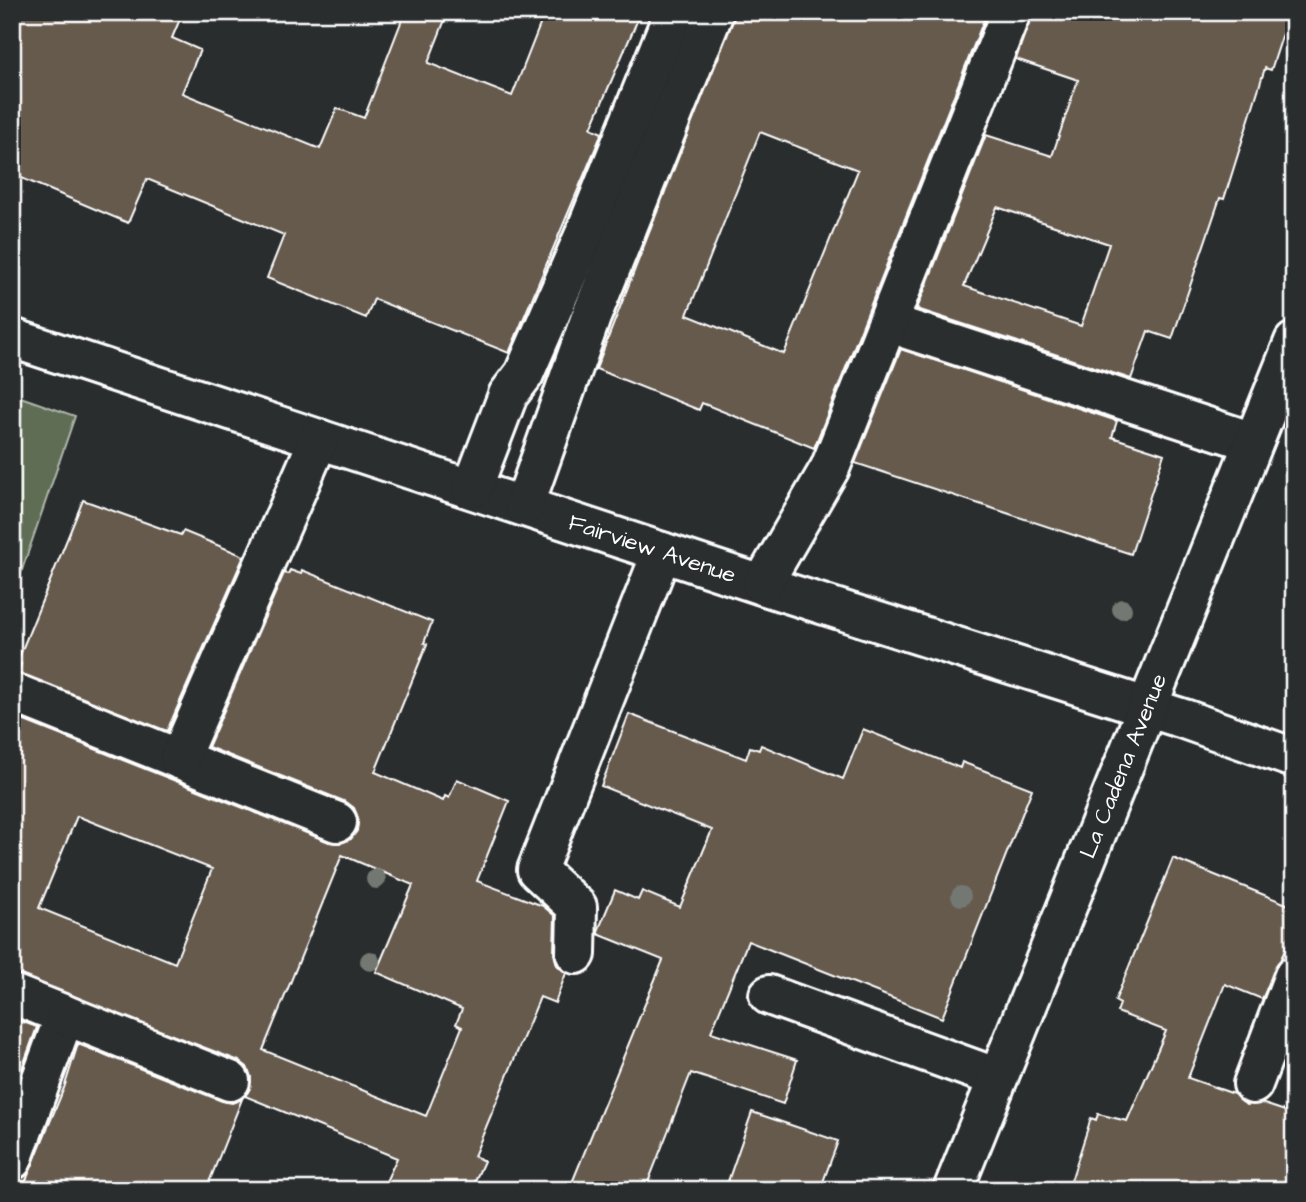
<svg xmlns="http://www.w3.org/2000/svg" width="1306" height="1202" viewBox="0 0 1306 1202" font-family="'Architects Daughter',sans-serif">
  <rect width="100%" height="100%" fill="#2a2d2e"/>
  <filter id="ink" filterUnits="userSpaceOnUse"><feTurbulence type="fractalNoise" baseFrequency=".0143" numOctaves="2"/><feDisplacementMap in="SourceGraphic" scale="14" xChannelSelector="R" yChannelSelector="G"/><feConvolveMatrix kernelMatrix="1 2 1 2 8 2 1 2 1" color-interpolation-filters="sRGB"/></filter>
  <g filter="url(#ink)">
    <!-- green -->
    <path fill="#5e6d55" stroke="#aeb6aa" stroke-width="2" d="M12 394 75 416 12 599Z"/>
    <!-- building -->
    <path fill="#665a4d" stroke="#fff" stroke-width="2" fill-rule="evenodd" d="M12 12H183L172 38 200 50 182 93 320 149 337 108 364 118 405 12H448L428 63 512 96 545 12H641L591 128 602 133 509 353 374 299 366 318 267 278 284 235 147 179 128 223 12 174Z
      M735 12H987L814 448 702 403 699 410 596 369ZM760 132 858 170 784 354 687 315Z
      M1032 12H1290L1271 70 1265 68 1224 199 1220 198 1172 339 1148 331 1131 379 917 309 986 135 1052 156 1078 80 1016 59ZM997 207 1109 244 1081 326 964 286Z
      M901 349 1117 421 1112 437 1164 454 1131 554 855 463Z
      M83 500 169 531 181 535 183 531 244 556 167 731 18 673 21 664 17 662Z
      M290 570 301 574 302 570 432 622 424 643 427 644 375 772 443 801 445 796 449 798 457 779 509 801 477 881 543 906 555 916 554 954 557 965 566 973 555 1003 540 997 474 1156 484 1161 471 1190H382L397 1158 245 1096 250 1088 251 1077 247 1067 239 1061 12 973V716L329 842 341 843 351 839 357 831 358 818 354 808 346 802 208 747 284 573 288 574ZM77 816 212 869 175 963 39 908ZM342 855 413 885 376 972 462 1009 456 1024 462 1027 426 1116 263 1050Z
      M629 714 746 759 750 747 759 750 761 745 843 779 863 729 960 768 962 762 1032 789 942 1018 748 941 711 1032 797 1060 783 1104 691 1073 645 1190H569L663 960 598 934V931L615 890 638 900 642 891 680 907 712 830 601 786Z
      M1173 858 1294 907V931L1262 999 1225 984 1188 1078 1234 1094 1246 1105 1261 1103 1294 1114V1190H1091L1071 1181 1091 1118 1096 1120 1098 1114 1127 1121 1166 1031 1117 1012 1120 1004 1115 1001Z
      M12 1018 37 1027 21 1071 12 1067Z
      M78 1044 222 1101 232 1103 242 1099 206 1190H22L64 1088Z
      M752 1112 838 1141 820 1190H725Z"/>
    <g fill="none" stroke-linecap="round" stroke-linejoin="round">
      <defs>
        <g id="minor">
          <path d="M910 330 1253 442"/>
          <path id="s1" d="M12 338 762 585 1184 719 1294 758"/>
          <path d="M472 489 508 395 524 374 584 236 674 12"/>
          <path d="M524 506 591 317 714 12"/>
          <path d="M762 585 830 468 1011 12"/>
          <path d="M19 695 337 822"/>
          <path d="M179 759 319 439"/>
          <path d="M576 954 577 907 537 870 662 552"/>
          <path d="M12 994 65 1015 12 1160"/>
          <path d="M769 995 998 1078"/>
          <path d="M65 1015 230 1081"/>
          <path d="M1253 1084 1294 976"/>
          <path id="s2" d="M953 1190 1294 342"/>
        </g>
      </defs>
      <!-- minor casing -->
      <use href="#minor" stroke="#fff" stroke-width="44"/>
      <!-- minor -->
      <use href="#minor" stroke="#2a2d2e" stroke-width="38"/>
    </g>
    <!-- trees -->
    <g fill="#737872">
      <circle cx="1122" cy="609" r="10"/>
      <circle cx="376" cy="879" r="10"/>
      <circle cx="961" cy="896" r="10"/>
      <circle cx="370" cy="961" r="10"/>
    </g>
  </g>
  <g text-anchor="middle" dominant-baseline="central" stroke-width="6" stroke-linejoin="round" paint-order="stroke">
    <!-- street labels -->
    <g font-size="23" fill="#fff" stroke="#2a2d2e">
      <text stroke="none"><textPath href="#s1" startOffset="674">Fairview Avenue</textPath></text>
      <text stroke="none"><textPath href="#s2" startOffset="457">La Cadena Avenue</textPath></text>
    </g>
  </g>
  <!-- margin -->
  <rect width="1306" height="1202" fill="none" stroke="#2a2d2e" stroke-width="42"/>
  <rect x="21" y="21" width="1264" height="1160" fill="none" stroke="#fff" stroke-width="2.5" filter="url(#ink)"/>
</svg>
